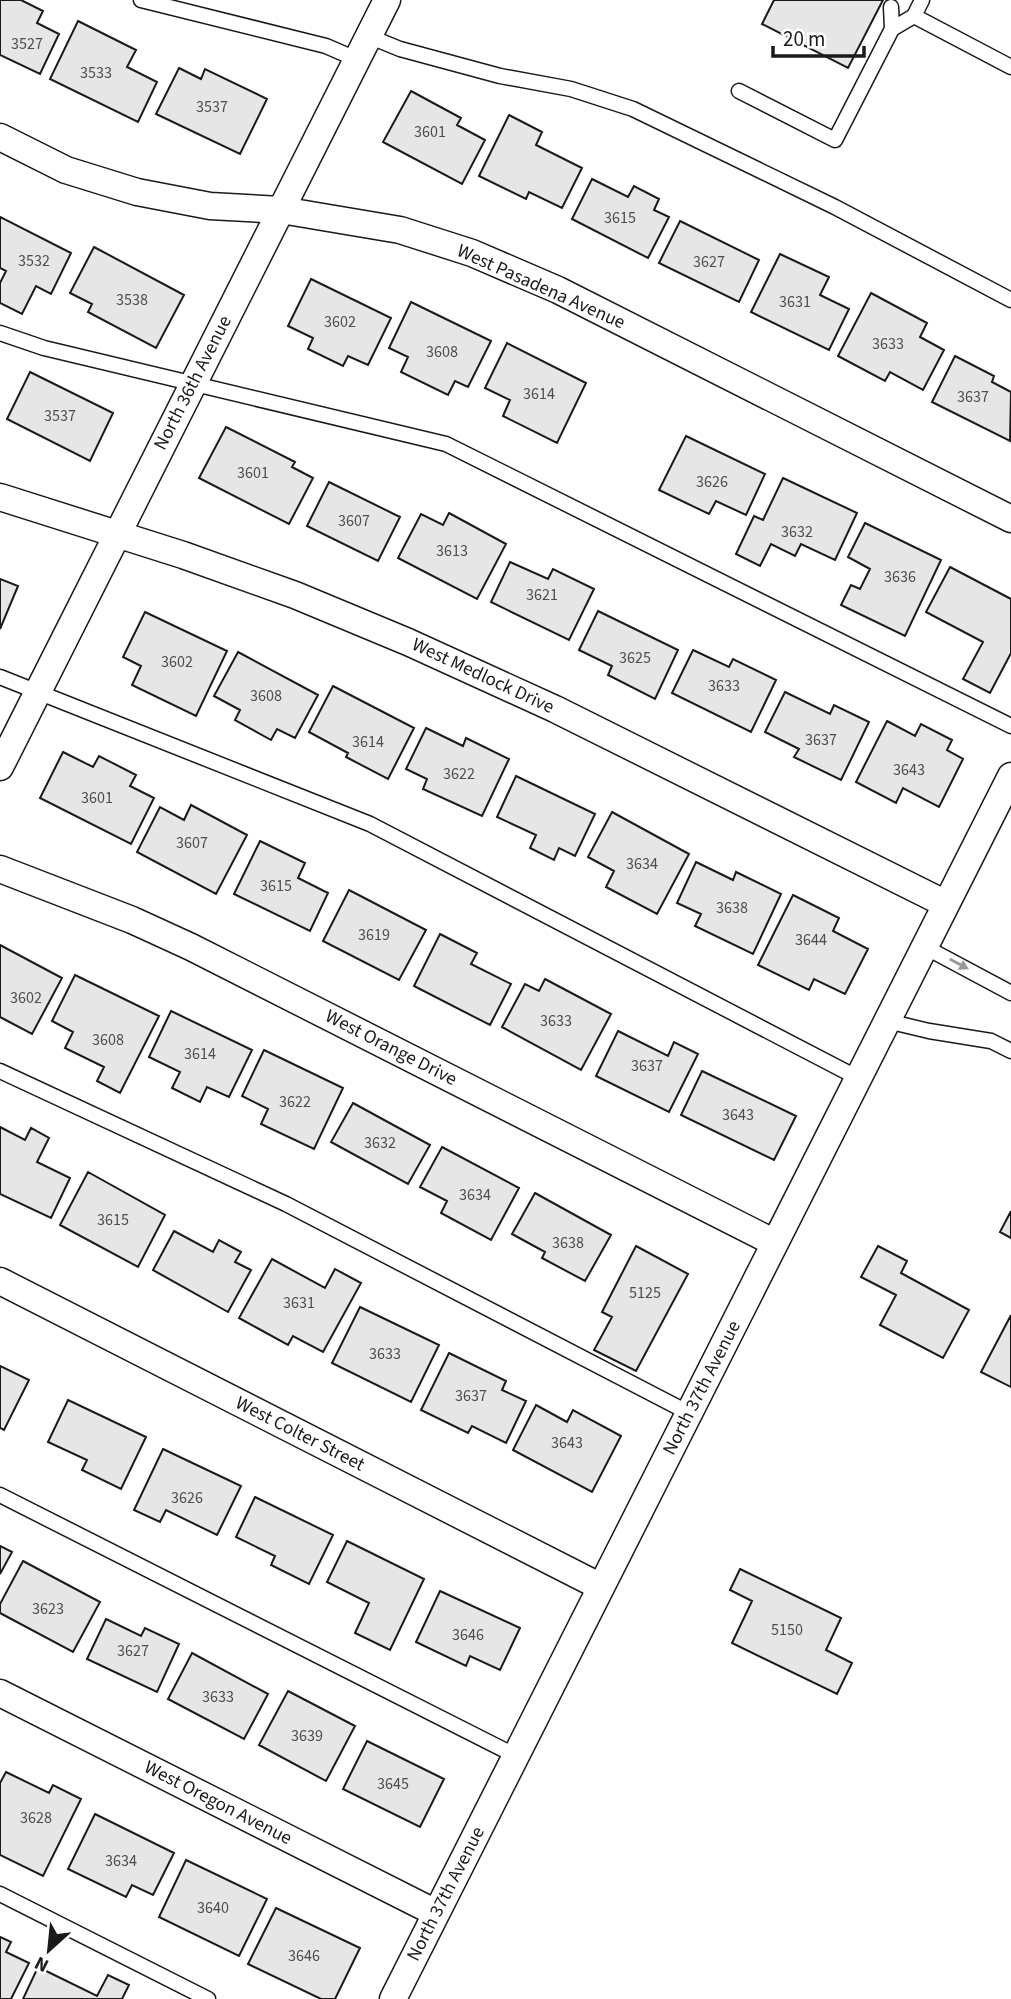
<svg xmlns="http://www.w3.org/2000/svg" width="1011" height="1999" viewBox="0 0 1011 1999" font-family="'Source Sans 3',sans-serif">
  <rect width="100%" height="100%" fill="#fff"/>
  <!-- building -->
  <path fill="#e6e6e6" stroke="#1a1a1a" stroke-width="2" d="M0 0H21L43 11 37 23 59 34 40 74 0 55Z
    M774 0H883L848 68 762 24Z
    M78 21 136 50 127 67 157 82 138 122 50 79Z
    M179 68 201 79 205 69 267 99 240 154 156 114Z
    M411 91 461 118 457 125 485 140 462 184 383 142Z
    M509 115 542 132 536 145 582 168 562 208 529 192 526 199 479 176Z
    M592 179 628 197 634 186 659 199 654 210 669 217 648 258 572 219Z
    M0 217 71 253 51 294 36 286 22 314 0 303V283L6 271 0 268Z
    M680 221 759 260 739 302 659 263Z
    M94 247 184 295 156 348 88 312 92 304 70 293Z
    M780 254 829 277 820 295 849 309 829 350 751 312Z
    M311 279 391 318 368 365 348 356 343 366 308 349 313 338 288 326Z
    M871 293 927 323 920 337 944 350 923 390 890 372 885 381 838 356Z
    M411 302 491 341 468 387 455 381 448 395 401 372 408 357 389 348Z
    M507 343 586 383 557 443 503 416 510 400 485 388Z
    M955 356 994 376 992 382 1011 392 1010 441 932 402Z
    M30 372 113 413 90 461 7 419Z
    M226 427 295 462 292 467 313 478 289 524 199 478Z
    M686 436 765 474 746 515 716 501 709 514 659 490Z
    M783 478 857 513 835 560 801 544 795 556 771 544 760 566 736 554 754 516 763 520Z
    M329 482 400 517 378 561 307 526Z
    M449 513 506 544 477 599 398 558 421 514 443 525Z
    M865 523 941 560 905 636 841 605 851 585 860 589 870 569 848 557Z
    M510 562 548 579 553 569 594 589 569 640 491 602Z
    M950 567 1011 599V653L990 693 963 679 983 642 926 612Z
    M0 579 18 586 0 629Z
    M598 611 678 650 655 699 608 675 612 666 579 650Z
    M145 612 227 651 196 716 132 685 141 666 123 657Z
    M693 650 729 667 733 659 776 680 751 732 672 693Z
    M238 652 318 695 295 738 277 729 271 740 235 720 240 710 214 696Z
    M333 686 414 728 388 779 346 757 348 753 309 732Z
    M785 692 830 714 834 705 869 722 841 780 794 757 799 749 765 732Z
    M887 721 915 736 921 724 952 740 947 750 963 759 939 807 903 788 896 803 856 782Z
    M426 728 463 746 466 738 509 759 482 816 423 789 427 779 406 769Z
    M63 752 93 767 99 756 136 775 130 786 154 798 131 844 40 798Z
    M516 776 595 814 575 856 559 848 554 860 530 848 536 835 497 817Z
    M191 805 247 835 216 894 137 852 160 807 184 820Z
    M612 812 689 854 657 914 606 887 614 871 588 857Z
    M260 841 305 863 298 878 328 893 310 931 234 894Z
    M696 862 733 880 736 872 781 894 753 954 695 926 701 914 677 903Z
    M349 890 426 930 399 980 323 941Z
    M793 895 839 918 833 931 868 949 845 994 814 979 809 990 758 965Z
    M440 934 477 953 471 964 511 984 490 1025 414 986Z
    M0 945 62 978 32 1034 0 1017Z
    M75 975 159 1016 120 1093 97 1081 104 1067 65 1048 73 1032 52 1021Z
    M545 979 611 1014 581 1070 502 1027 525 984 539 991Z
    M171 1011 252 1050 229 1097 207 1087 200 1102 172 1088 180 1072 149 1057Z
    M618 1031 668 1056 674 1042 698 1054 669 1112 596 1076Z
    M264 1050 343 1088 314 1149 261 1124 268 1109 242 1096Z
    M702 1071 796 1116 774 1160 681 1115Z
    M353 1103 430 1145 408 1184 331 1142Z
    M0 1127 25 1140 31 1128 49 1138 37 1162 70 1178 51 1218 0 1194Z
    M442 1147 519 1188 491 1240 441 1213 447 1201 420 1187Z
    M88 1172 165 1215 138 1267 60 1225Z
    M535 1193 611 1235 585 1281 542 1258 545 1252 512 1234Z
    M1011 1211V1238L1000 1232Z
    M174 1231 213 1252 219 1240 241 1252 235 1262 251 1270 228 1312 153 1270Z
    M636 1246 688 1274 636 1371 594 1350 612 1317 602 1312Z
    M878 1246 907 1261 901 1273 969 1310 943 1358 880 1325 896 1295 861 1277Z
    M272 1259 325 1288 335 1269 361 1283 323 1352 293 1336 288 1345 239 1318Z
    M360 1307 439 1345 411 1402 332 1363Z
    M1011 1315V1387L981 1372Z
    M449 1353 506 1381 502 1390 526 1401 506 1443 472 1426 468 1433 421 1410Z
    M0 1366 29 1380 4 1430 0 1428Z
    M68 1400 146 1437 121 1489 82 1470 87 1460 48 1442Z
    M536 1405 567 1422 573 1410 621 1436 592 1492 513 1450Z
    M163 1449 241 1486 217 1535 166 1510 160 1522 134 1510Z
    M255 1497 333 1535 309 1584 271 1565 275 1556 236 1537Z
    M347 1541 424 1579 390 1650 355 1633 369 1603 327 1582Z
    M0 1546 12 1552 0 1574Z
    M23 1561 100 1602 73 1652 0 1613V1604Z
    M740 1569 841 1618 826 1650 852 1663 837 1694 732 1643 752 1601 730 1590Z
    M440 1591 520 1628 500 1670 470 1656 466 1666 416 1642Z
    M106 1619 141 1636 145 1628 179 1644 157 1692 87 1659Z
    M192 1653 268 1694 244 1739 168 1699Z
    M288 1691 355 1726 326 1781 259 1745Z
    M367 1741 444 1779 420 1827 343 1789Z
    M6 1772 49 1793 53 1785 81 1799 43 1876 0 1855V1783Z
    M95 1814 174 1853 153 1895 132 1885 126 1897 68 1869Z
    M186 1860 267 1899 239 1956 159 1917Z
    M276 1908 360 1948 335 1999H321L248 1964Z
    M0 1937 11 1942 6 1952 29 1963 11 1999H0Z
    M38 1967 97 1996 108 1975 129 1985 122 1999H23Z"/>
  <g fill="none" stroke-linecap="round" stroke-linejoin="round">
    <defs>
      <path id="lane" d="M141 0 326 46 356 59
        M914 16 1011 67
        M892 29 914 16 922 0
        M368 36 400 49 500 76 571 89 633 109 835 207 1011 300
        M739 91 835 140 892 29 891 7
        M0 333 44 348 446 444 1011 726
        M0 677 370 824 858 1078
        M925 947 1011 993
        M887 1021 929 1031 991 1041 1011 1051
        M0 1071 286 1204 689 1413
        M0 1495 516 1756
        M0 1894 208 1999"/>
      <path id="street" d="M0 137 66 170 137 192 210 206 281 210 400 230 472 253 558 290 1011 519
        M0 497 183 555 295 595 408 642 555 709 946 904
        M0 767 387 0
        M0 869 132 920 191 947 775 1243
        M0 1281 601 1587
        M0 1693 436 1913
        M393 1999 1011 776"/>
    </defs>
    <!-- lane casing -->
    <use href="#lane" stroke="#1a1a1a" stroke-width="17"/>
    <!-- street casing -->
    <use href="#street" stroke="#1a1a1a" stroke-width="29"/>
    <!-- lane -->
    <use href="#lane" stroke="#fff" stroke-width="14"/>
    <!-- street -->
    <use href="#street" stroke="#fff" stroke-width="26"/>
  </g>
  <!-- one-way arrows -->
  <defs><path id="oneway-solid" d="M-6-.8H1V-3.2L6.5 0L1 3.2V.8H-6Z" transform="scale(1.75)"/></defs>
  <use fill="#989898" href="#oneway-solid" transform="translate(959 964) rotate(28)"/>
  <g text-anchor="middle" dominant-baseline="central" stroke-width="5" stroke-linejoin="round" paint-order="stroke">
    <!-- number labels -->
    <g font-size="16" fill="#4d4d4d">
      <text x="27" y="44">3527</text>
      <text x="96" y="73">3533</text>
      <text x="212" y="107">3537</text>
      <text x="430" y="132">3601</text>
      <text x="620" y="218">3615</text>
      <text x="34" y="261">3532</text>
      <text x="709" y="262">3627</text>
      <text x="132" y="300">3538</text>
      <text x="795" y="302">3631</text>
      <text x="340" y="322">3602</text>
      <text x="888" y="344">3633</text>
      <text x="442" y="352">3608</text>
      <text x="539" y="394">3614</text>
      <text x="973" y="397">3637</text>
      <text x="60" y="416">3537</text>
      <text x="253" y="473">3601</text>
      <text x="712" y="482">3626</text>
      <text x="354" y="521">3607</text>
      <text x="797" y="532">3632</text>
      <text x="452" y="551">3613</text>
      <text x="900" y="577">3636</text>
      <text x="542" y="595">3621</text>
      <text x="635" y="658">3625</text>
      <text x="177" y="662">3602</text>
      <text x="724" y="686">3633</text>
      <text x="266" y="696">3608</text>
      <text x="821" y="740">3637</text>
      <text x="368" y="742">3614</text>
      <text x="909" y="770">3643</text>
      <text x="459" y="774">3622</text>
      <text x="97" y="798">3601</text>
      <text x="192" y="843">3607</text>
      <text x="642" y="864">3634</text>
      <text x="276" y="886">3615</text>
      <text x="732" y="908">3638</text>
      <text x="374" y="935">3619</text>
      <text x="811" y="940">3644</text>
      <text x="26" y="998">3602</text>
      <text x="556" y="1021">3633</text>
      <text x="108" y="1040">3608</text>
      <text x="200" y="1054">3614</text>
      <text x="647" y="1066">3637</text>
      <text x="295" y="1102">3622</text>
      <text x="738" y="1115">3643</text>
      <text x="380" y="1143">3632</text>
      <text x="475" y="1195">3634</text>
      <text x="113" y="1220">3615</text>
      <text x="568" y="1243">3638</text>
      <text x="645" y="1293">5125</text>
      <text x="299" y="1303">3631</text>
      <text x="385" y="1354">3633</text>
      <text x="471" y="1396">3637</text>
      <text x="567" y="1443">3643</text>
      <text x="187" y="1498">3626</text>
      <text x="48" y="1609">3623</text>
      <text x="787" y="1630">5150</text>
      <text x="468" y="1635">3646</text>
      <text x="133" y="1651">3627</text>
      <text x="218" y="1697">3633</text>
      <text x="307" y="1736">3639</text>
      <text x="393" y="1784">3645</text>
      <text x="36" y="1818">3628</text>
      <text x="121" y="1861">3634</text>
      <text x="213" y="1908">3640</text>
      <text x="304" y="1956">3646</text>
    </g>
    <!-- street labels -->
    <g font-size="19" fill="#1a1a1a" stroke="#fff">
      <text transform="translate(541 287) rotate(24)">West Pasadena Avenue</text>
      <text transform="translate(193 383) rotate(-63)">North 36th Avenue</text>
      <text transform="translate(483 676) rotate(25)">West Medlock Drive</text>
      <text transform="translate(391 1048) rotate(27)">West Orange Drive</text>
      <text transform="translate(702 1388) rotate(-63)">North 37th Avenue</text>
      <text transform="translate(300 1434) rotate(27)">West Colter Street</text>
      <text transform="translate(218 1803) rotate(27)">West Oregon Avenue</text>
      <text transform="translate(446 1894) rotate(-63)">North 37th Avenue</text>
    </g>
  </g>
  <!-- north arrow -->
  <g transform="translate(49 1950) rotate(207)" stroke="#ffffff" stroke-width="5" paint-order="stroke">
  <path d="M0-5L12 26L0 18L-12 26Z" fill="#1a1a1a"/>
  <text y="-10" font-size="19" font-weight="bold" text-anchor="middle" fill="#1a1a1a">N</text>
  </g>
  <!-- scale -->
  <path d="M773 46v10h91v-10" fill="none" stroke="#1a1a1a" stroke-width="3.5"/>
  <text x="783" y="46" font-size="21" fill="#1a1a1a" stroke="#ffffff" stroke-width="5" paint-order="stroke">20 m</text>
</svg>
